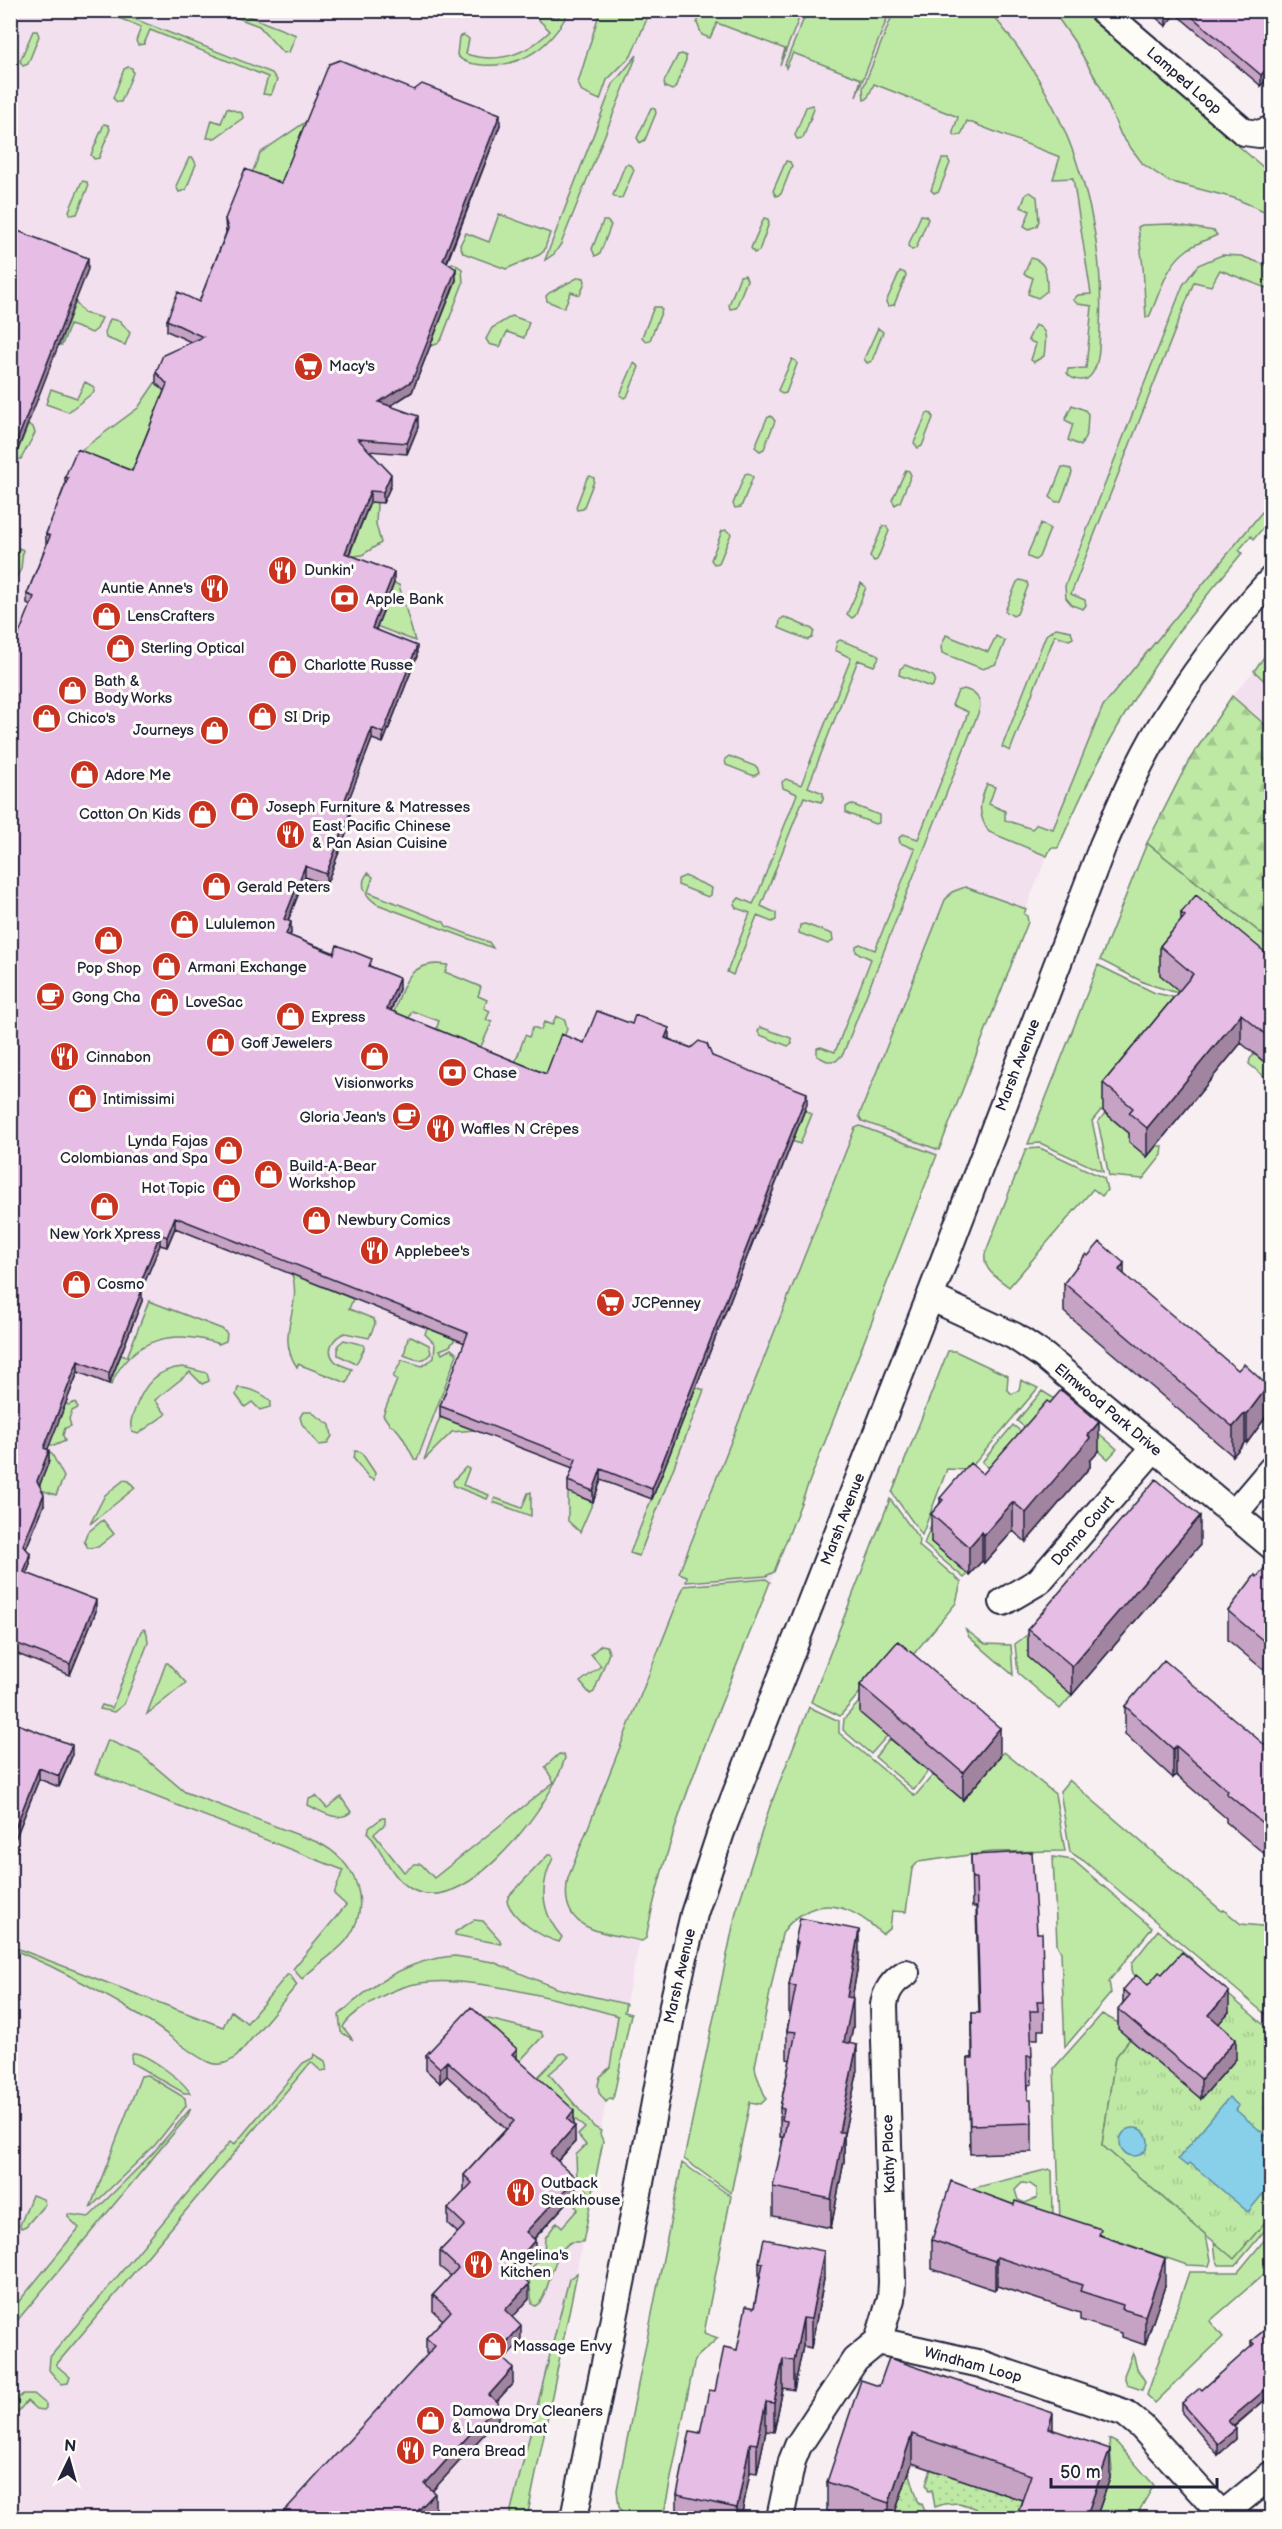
<svg xmlns="http://www.w3.org/2000/svg" width="1282" height="2529" viewBox="0 0 1282 2529" font-family="'Balsamiq Sans',sans-serif">
  <defs>
    <pattern id="forest-firs" width="22" height="20" patternUnits="userSpaceOnUse" patternTransform="scale(1.5)"><rect width="22" height="20" fill="#bee9a5"/><path d="M5 1l3.5 6h-7zM16 11l3.5 6h-7z" fill="#a3c88f"/></pattern>
    <pattern id="park-tufts" width="24" height="20" patternUnits="userSpaceOnUse" patternTransform="scale(1.5)"><rect width="24" height="20" fill="#bee9a5"/><path d="M3 7l-1-3M5 7V3M7 7l1-3M15 17l-1-3M17 17v-4M19 17l1-3" fill="none" stroke="#a3c88f"/></pattern>
    <pattern id="garden-dots" width="8" height="8" patternUnits="userSpaceOnUse" patternTransform="scale(1.5)"><rect width="8" height="8" fill="#bee9a5"/><path d="M2 2h.1M6 6h.1" fill="none" stroke="#a3c88f" stroke-width="1.8" stroke-linecap="round"/></pattern>
  </defs>
  <rect width="100%" height="100%" fill="#f8eff3"/>
  <filter id="ink" filterUnits="userSpaceOnUse"><feTurbulence type="fractalNoise" baseFrequency=".0167" numOctaves="2"/><feDisplacementMap in="SourceGraphic" scale="12" xChannelSelector="R" yChannelSelector="G"/><feConvolveMatrix kernelMatrix="1 2 1 2 8 2 1 2 1" color-interpolation-filters="sRGB"/></filter>
  <g filter="url(#ink)">
    <!-- built -->
    <path fill="#f3e0ef" d="M11 11H1058L1271 191V518L1254 539 1251 536 1239 550 1242 553 1192 613 1146 679 1088 778 1058 848H1050L1024 914 1027 916 1028 922 697 1769 661 1874 646 1938 640 1941 624 2012 631 2014 613 2099 610 2098 606 2102 600 2134 603 2141 527 2518H11Z
      M1271 651V730L1232 696Z"/>
    <!-- grass -->
    <path fill="#bee9a5" stroke="#708670" stroke-width="1.5" fill-rule="evenodd" d="M102 11H114L272 73 277 80 271 95 263 94 268 77 150 30 144 44 138 45 136 41 141 27Z
      M219 11H235L296 35 289 52 283 53 259 26Z
      M561 11H569C552 45 523 68 483 65 473 64 463 63 457 55L459 37 464 35 469 39 466 54C499 64 526 55 550 31L538 19 539 14 558 18Z
      M600 11H648L649 14 631 56 607 80 600 100 582 92 578 83Z
      M702 11V10L802 11 780 65 785 49 717 23 710 38 702 35 697 23Z
      M807 11H890L856 97 861 79 793 53 786 68 785 64Z
      M894 11H989C1065 98 1106 210 1100 327 1099 342 1101 369 1087 379 1080 381 1071 380 1067 373L1068 369 1086 368 1092 306 1078 304 1073 300 1078 295 1091 294 1073 178 1053 179 1060 157 967 121 961 135 955 136 953 132 958 117 874 84 867 99 864 100 863 88Z
      M1053 11H1083L1271 174V214L1234 198 1168 181 1143 164 1121 135 1100 86 1074 41Z
      M33 31H37L39 36 28 64 23 66 20 61Z
      M682 54 686 56V60L675 88 672 90 665 87 664 82 678 55Z
      M637 55 561 244 554 254 545 260 613 84Z
      M128 67 132 68 133 73 121 102H117L113 98 124 69Z
      M812 105 814 109 803 138 797 139 795 135 806 107Z
      M227 108 242 113 243 118 215 138H207L212 120 221 123Z
      M651 108 655 109 656 113 645 140 640 143 637 138Z
      M307 121 281 194 249 181 260 153Z
      M104 124 108 125 110 129 99 158 94 159 91 155Z
      M189 158H193L196 164 186 190 179 192 176 186Z
      M942 159H948L950 163 939 191 934 193 931 190Z
      M786 161 790 162 792 166 781 194 776 196 773 191Z
      M627 164 632 166 634 170 622 198 619 199 613 195 625 165Z
      M82 181 87 182 88 187 77 214 71 215 69 211Z
      M1030 192 1037 197 1039 221 1037 226 1029 229 1024 226 1030 211 1021 207 1026 194Z
      M499 214 550 233 544 251 539 255 506 269 463 253 460 245 466 233 489 242Z
      M921 215 926 216 928 219 916 248 912 250 908 246Z
      M764 218 768 219 769 223 759 251 754 253 751 248Z
      M603 221H607L611 225 600 254 595 256 592 249Z
      M1171 224 1214 231 1217 235C1207 240 1196 243 1187 250 1165 266 1160 294 1149 317L1146 318 1143 267 1138 227 1142 225Z
      M1222 255 1241 256 1271 267V290L1220 270 1211 286 1194 282 1071 594 1085 600 1086 605 1083 609 1072 605 1066 598 1065 586 1183 285 1198 265Z
      M1031 258C1048 262 1047 276 1047 291L1038 298 1028 294 1033 278 1024 274Z
      M453 263 462 269 463 283 442 338 437 344 430 346 454 285 448 264Z
      M900 271 905 273 906 276 894 305 888 306 886 302Z
      M745 275 747 280 736 308 730 309 729 305 740 276Z
      M579 277 584 278 585 282 580 295 571 292 564 308 547 301 546 296 549 293Z
      M75 302 84 313 102 318 97 329 92 333 70 325 62 345H60Z
      M654 307H660L662 310 650 340 645 341 642 337Z
      M512 316 529 322 524 338 507 332 500 347 489 344 486 339 492 328Z
      M110 319 120 321 130 333 125 345 106 338 105 332Z
      M1035 325C1050 329 1045 344 1044 356L1034 362 1031 360 1036 344 1028 340Z
      M878 328 883 332 872 361 867 363 864 359Z
      M792 359 796 361 797 364 786 393 782 394 778 390Z
      M634 363 639 367 627 397 624 398 620 395Z
      M157 380 160 386 168 391 139 473 80 451 138 408Z
      M85 382 94 387V392L68 412 46 404 51 389 77 398Z
      M1072 405 1085 410 1088 414 1087 432 1081 446 1068 440 1073 424 1065 420Z
      M927 413 932 414 933 418 922 446 918 448 914 443Z
      M771 416 775 421 764 449 760 451 755 447 767 418Z
      M28 425 33 427 35 433 21 459 18 460 15 458Z
      M1062 467 1071 469 1072 473 1061 501 1056 502 1050 497Z
      M906 470 909 471 911 475 900 502 895 505 892 500Z
      M748 473 753 477 741 507 735 508 733 504 745 474Z
      M590 476 594 478V481L583 509 577 510 576 507 587 478Z
      M371 500 377 503 376 524 381 543 362 555 348 557Z
      M1271 501V518L1254 539 1251 536 1239 550 1242 553C1220 580 1196 607 1176 635 1128 702 1090 773 1058 848H1051L1047 856 989 832C977 814 979 803 987 784L995 787 989 804 1005 811V820L1032 829 1037 824 1053 829 1103 706Z
      M1041 523 1050 529 1039 557 1035 560 1028 557V553Z
      M883 526 887 527 889 531 877 560 874 561 870 556Z
      M726 530 731 534 719 563 714 564 711 560 722 531Z
      M19 548 23 550 21 569 11 587V570Z
      M1020 580 1027 582 1028 586 1017 614 1013 616 1005 611 1017 582Z
      M394 583 399 585 415 641 371 624 383 612Z
      M861 583 866 587 855 616 852 618 847 614Z
      M784 617 812 629 814 631 812 638 808 640 779 628 780 620Z
      M1056 628 1071 631 1073 638 1069 640 1055 635 1010 751 1002 747 1046 635Z
      M946 635 988 652 996 636 1005 641 996 664 983 669 942 653 941 647Z
      M840 640 877 654 879 657 874 666 858 660 808 787 823 793V799L821 802 804 797 761 906 776 913V920L772 922 757 916 733 975 727 972 750 913 736 908 734 904 739 898 753 904 757 896 797 794 783 788 782 782 786 779 801 785 851 658 835 650 837 642Z
      M1271 647V687L1254 671Z
      M905 665 933 676 935 679 933 686 930 687 899 675 900 669Z
      M964 689C975 692 982 699 979 711L843 1054 836 1061H827L817 1056V1048L821 1047 835 1052 871 959 856 952V946L860 944 875 950 915 849 900 843 899 838 903 834 918 839 965 721 968 712 952 705 958 691Z
      M729 756 757 767 759 773 754 776 726 765 725 759Z
      M851 804 879 815V823L875 824 846 813V807Z
      M1147 843 1271 941V987L1174 992 1145 983 1100 960Z
      M368 873 373 877 368 892 444 922 446 926 489 942 493 948 377 904C366 897 358 884 368 873Z
      M685 876 712 888 711 895 708 897 678 885V879Z
      M965 887 1026 909 1024 914 1027 916 1028 922 939 1150 862 1121 859 1116 945 900 952 892Z
      M805 924 832 934 833 941 828 944 799 933 800 925Z
      M437 964 448 965 445 972 481 987 478 996 487 1000 484 1008 490 1011 486 1020 492 1022 478 1053 433 1039 439 1021 412 1011 407 1023 392 1018C402 991 404 965 437 964Z
      M1098 965 1155 993 1178 998 1103 1111 1101 1110 1092 1121 1103 1172 1040 1143 1028 1144Z
      M556 1016 565 1020 567 1029 546 1084 514 1066 525 1035 529 1037 533 1027 541 1030 544 1022 552 1025Z
      M760 1027 791 1038 792 1044 788 1046 760 1035 758 1032Z
      M1254 1054 1271 1068V1082L1249 1064 1250 1059Z
      M804 1110 812 1114 800 1144 792 1141Z
      M1105 1113 1133 1137 1147 1157 1156 1146H1163L1162 1155 1143 1179 1109 1176 1098 1122Z
      M860 1126 937 1155 774 1572 766 1576 686 1582 687 1576 679 1573 855 1128Z
      M1040 1148 1104 1178 1107 1190 1102 1196 1093 1189 1009 1287C997 1277 983 1271 985 1254L1026 1149Z
      M292 1274 353 1299 349 1309 374 1319 375 1324 369 1338 345 1333C334 1337 325 1349 334 1360 338 1365 346 1367 352 1369L347 1383 298 1364 297 1367C274 1334 303 1309 292 1274Z
      M149 1301 222 1329 227 1334 226 1341 219 1344C174 1329 131 1337 111 1385L109 1384 121 1355 127 1357Z
      M427 1328 455 1339 450 1346 440 1350 442 1354 451 1349 457 1354 417 1460H415C408 1449 401 1428 390 1425L383 1415 397 1380 393 1377 402 1360 422 1366 434 1358 435 1344 425 1334Z
      M411 1336 429 1345 431 1353C423 1364 414 1359 404 1355L408 1338Z
      M344 1340 364 1345V1349L356 1364 338 1355V1345Z
      M948 1351H955L1008 1376 1007 1389 1012 1394 1019 1390 1021 1380 1038 1388 969 1470 947 1469 922 1535 892 1493Z
      M183 1367 207 1373 209 1381 202 1384 190 1372 155 1400 166 1414 138 1434 132 1432C129 1423 132 1417 135 1409 144 1385 156 1369 183 1367Z
      M696 1387 704 1390 639 1556 630 1553Z
      M238 1388C248 1387 265 1394 271 1402L270 1407 260 1410 252 1402 245 1407 236 1395Z
      M1042 1391 1071 1409 1117 1449 1108 1459 1099 1451 1039 1439 1017 1421Z
      M75 1402 78 1408 72 1411 69 1419 71 1426 65 1428 63 1435 65 1441 54 1446 49 1444 65 1403 69 1405Z
      M303 1412H311L330 1425 332 1436 327 1444 319 1445 302 1424 300 1417Z
      M440 1417 474 1430 452 1432 424 1460Z
      M1013 1425 1035 1443 1003 1480 982 1462Z
      M46 1451 52 1454 64 1477 56 1495 38 1489Z
      M355 1451 361 1452 375 1473 374 1480 369 1478 354 1459Z
      M466 1467 469 1469 463 1485 489 1495 487 1499 454 1486 453 1481Z
      M124 1480 129 1481 135 1488 90 1524 105 1495Z
      M531 1492V1516L493 1502 495 1498 522 1508 528 1493Z
      M568 1492 593 1502 580 1532 568 1521Z
      M890 1499 920 1540 919 1546 961 1582 956 1603 907 1662 894 1652 840 1716 811 1702Z
      M939 1504 942 1505 931 1542 968 1574 964 1578 924 1544Z
      M103 1520 114 1534 98 1547 88 1548 84 1541 87 1533Z
      M766 1579 770 1582C725 1698 670 1815 646 1938L642 1941C603 1932 557 1932 568 1878L684 1586Z
      M144 1629 147 1633 148 1643 124 1704 114 1712 100 1709 102 1705 112 1708 141 1631Z
      M966 1630 985 1644 1011 1645 1013 1675 969 1637Z
      M1031 1632 1029 1657 1072 1695 1060 1709 1018 1673 1015 1644Z
      M601 1645 607 1646 609 1653 594 1692 590 1694 580 1682 601 1666 591 1654Z
      M166 1663H168L186 1683 147 1714Z
      M892 1665 887 1736 871 1754 843 1730 844 1719Z
      M809 1707 839 1721V1733L915 1796 933 1775 963 1800 1004 1752 1055 1794 1065 1851 991 1852 918 1862 912 1869 906 1912 892 1911 890 1929 882 1934C860 1913 831 1895 802 1914 794 1919 786 1926 782 1934L755 2066 756 2073 766 2099 761 2104 750 2102 731 2193 684 2159 736 1912 769 1809Z
      M890 1739 928 1771 914 1790 875 1757Z
      M108 1740 140 1754 185 1792 317 1842C356 1860 375 1906 345 1942 332 1956 315 1966 302 1979L293 1969 346 1905 334 1894 343 1870 95 1773Z
      M559 1754 564 1755 565 1758C562 1767 559 1776 554 1784 534 1822 464 1915 413 1890 390 1878 384 1852 368 1833L369 1828 382 1818H385V1824L374 1834 404 1872 415 1864H421L434 1878 554 1782 545 1767Z
      M1069 1780 1222 1911 1224 1910 1241 1924 1271 1927V2019L1084 1861 1070 1852 1060 1791Z
      M316 1796 327 1808 341 1797 351 1812C339 1823 321 1812 308 1805L309 1799Z
      M548 1855H552L553 1858C539 1886 541 1913 562 1937L559 1942C541 1937 513 1920 507 1901L509 1896Z
      M1053 1857 1073 1860 1152 1928 1109 1981 1111 1993 1065 2047 1061 1952 1057 1944Z
      M474 1920 483 1921 500 1940 501 1944 455 1935V1932Z
      M1158 1930 1192 1959 1157 1995C1144 1985 1130 1980 1132 1963Z
      M16 1948 223 2027 231 2011 247 2023 287 1975H290L297 1985 237 2056C229 2063 218 2067 208 2062 192 2055 167 2033 151 2023 108 1995 64 1971 17 1951Z
      M455 1956 493 1962 556 1988 626 2004 624 2012 631 2014 613 2099 610 2098 606 2102 599 2093 598 2085 600 2077 610 2067 618 2016C567 2001 482 1978 430 1982 408 1983 384 1993 366 2006 358 2011 347 2019 343 2027L353 2040 341 2032 339 2015C372 1984 408 1959 455 1956Z
      M1102 2014 1122 2025 1119 2029 1130 2039 1115 2058 1102 2145 1206 2235 1211 2260 1209 2266 1187 2265 1060 2221 1054 2068Z
      M481 2017 541 2032 543 2036 517 2064Z
      M133 2053C145 2052 185 2082 190 2093H184L132 2063 131 2056Z
      M565 2053 569 2057 549 2074 594 2127 601 2131 600 2134 603 2141 583 2242H571C549 2254 550 2301 535 2306L532 2304 528 2272 544 2254 545 2238 557 2222 562 2227 578 2209 575 2206 589 2192 577 2181 576 2155 586 2145 578 2135 585 2128 556 2102 536 2079 560 2054Z
      M314 2054 325 2061 327 2070 321 2071 311 2062 283 2095 56 2365 70 2377 68 2383 61 2384 49 2370 50 2357 230 2142 234 2145 303 2063 313 2058Z
      M147 2075 185 2098 186 2106 155 2145 90 2208 141 2076Z
      M191 2108 187 2117 11 2328V2311L79 2228 68 2217V2214L89 2217 154 2152Z
      M682 2163 731 2196 704 2333 718 2338 697 2357 694 2363 663 2518H626L619 2507 617 2490Z
      M1049 2169 1052 2171 1053 2214 1049 2217 970 2189ZM1022 2183 1030 2184 1037 2189V2198L1025 2203 1018 2200 1015 2190Z
      M32 2195 43 2199 45 2204 26 2226 21 2228 20 2225Z
      M1271 2215V2223L1236 2265H1219L1216 2259 1214 2241 1234 2258Z
      M1271 2232V2268L1210 2321 1223 2337 1155 2403 1147 2395 1189 2272H1238Z
      M577 2273 527 2518H509L569 2279Z
      M1133 2353 1137 2369 1145 2381 1142 2390 1127 2385 1124 2375Z
      M23 2394H34L46 2404V2408L44 2410 36 2409 27 2401 11 2420V2405Z
      M1109 2439 1117 2443 1154 2485 1135 2518H1096L1112 2470Z"/>
    <!-- forest -->
    <path fill="url(#forest-firs)" stroke="#708670" stroke-width="1.5" d="M1232 696 1271 730V941L1147 843 1188 762Z"/>
    <!-- park -->
    <path fill="url(#park-tufts)" stroke="#708670" stroke-width="1.5" d="M1190 1962 1271 2031V2215L1234 2259 1102 2145 1115 2058 1130 2039 1169 2072 1209 2035Z"/>
    <!-- garden -->
    <path fill="url(#garden-dots)" stroke="#708670" stroke-width="1.5" d="M931 2469 1031 2503 1026 2518H987L974 2508 959 2503 944 2504 935 2507 932 2490 929 2491 926 2484Z
      M909 2471 919 2504H922L927 2516 924 2518H893Z"/>
    <!-- water -->
    <path fill="#88d0e9" stroke="#5f8aa3" stroke-width="1.5" d="M1229 2097 1239 2106 1236 2110 1271 2140V2184L1248 2212 1190 2163 1187 2166 1178 2159Z
      M1120 2142a14 14 0 1 1 28 0a14 14 0 1 1-28 0Z"/>
    <g fill="none" stroke-linecap="round" stroke-linejoin="round">
      <defs>
        <path id="minor" d="M1102 10 1244 132 1259 134 1272 129
          M930 1297 1014 1336 1044 1356 1272 1546
          M1233 1515 1272 1469
          M1003 1602 1039 1581 1154 1448
          M878 2341 891 2299 892 2282 884 2005C886 1990 893 1981 906 1973
          M1222 2515 1272 2474
          M574 2518 625 2263 675 1995 694 1914 721 1832 930 1297 1103 845C1120 806 1137 766 1159 729 1190 678 1231 624 1272 579
          M780 2518 792 2461 798 2446 855 2360 878 2341 981 2364 1125 2413 1142 2427 1225 2518"/>
      </defs>
      <!-- minor casing -->
      <use href="#minor" stroke="#22223b" stroke-width="30"/>
      <!-- minor -->
      <use href="#minor" stroke="#fdfcf7" stroke-width="26"/>
    </g>
    <!-- wall -->
    <path fill="#c6a3c5" stroke="#22223b" stroke-width="1.5" d="M1147 10H1271L1272 74 1261 86 1176 14 1166 26Z
      M500 125 447 263 456 280 412 392 390 406 418 427 407 454 369 451 391 485 383 503 370 502 349 555 394 583 376 629 417 656 383 743 372 739 344 811 350 824 326 885 305 877 288 921 291 933 290 936 372 967 399 989 391 1011 546 1074 584 1043 669 1039 712 1056 807 1104 652 1499 601 1480 593 1502 568 1492V1481L573 1468 440 1417V1406L465 1343 175 1228 167 1247 160 1245 141 1290 142 1301 109 1384 78 1372 47 1449 49 1461 39 1486 44 1505 26 1548 30 1564 27 1573 96 1611 70 1675 10 1651V656L31 606 27 604V594L46 546V534L65 485V477L132 471 164 391 156 383V372L191 342 167 331V320L199 302 226 233 225 219 281 183Z
      M1181 913 1272 958V1068L1241 1043 1147 1157 1129 1142V1133L1103 1111V1083L1179 991 1160 975V946L1181 921Z
      M1088 1256 1124 1274 1268 1414 1247 1443 1245 1442 1233 1456 1064 1312V1283Z
      M1099 1451 1090 1461V1467L1026 1542 1013 1531 984 1563 982 1561 969 1575 931 1542V1514L940 1504V1498L983 1474Z
      M1200 1545 1072 1695 1028 1657V1629Z
      M1272 1569V1677L1228 1640V1611L1257 1577Z
      M860 1685 1000 1757 963 1800 860 1713Z
      M1125 1706 1272 1751V1860L1226 1822V1818L1176 1775 1173 1778 1125 1734Z
      M10 1721 72 1756 59 1787 39 1779 10 1852Z
      M971 1855 1037 1933 1044 2001V2030H1038V2039H1031L1032 2084 1028 2085V2100L1032 2123V2152L970 2154 968 2058H972V2013H979L976 1907H972Z
      M795 1942 859 1959 852 1998 853 2027 849 2043 857 2074 844 2134V2161L831 2228 773 2216V2187L782 2148V2137H780V2108L790 2060 787 2059V2031L790 2014H789V1985L795 1957Z
      M1162 1974 1229 2012 1218 2024 1236 2059 1201 2099 1118 2029V2009L1123 2003V1990L1148 1985Z
      M426 2055 517 2058 574 2125 575 2142 558 2161 576 2193 534 2239 535 2256 518 2275 529 2299 512 2317 521 2341 504 2360 513 2383 496 2402 498 2419 432 2491 435 2508 426 2518 428 2355 426 2353V2338L443 2320 433 2311V2295L451 2276 440 2267V2251L458 2233 448 2224V2209L465 2191 464 2190V2175L506 2129 447 2076 440 2083 426 2070Z
      M1014 2205 1101 2235 1165 2286 1145 2345 1122 2337V2333L1080 2320V2313L997 2286 995 2290 932 2269V2240Z
      M759 2262 824 2279 811 2348 803 2346 794 2390 783 2388 774 2432 766 2431 757 2473 750 2472 741 2518H677V2495L715 2391 737 2350 754 2308 759 2281Z
      M1272 2324V2394L1234 2427 1236 2439 1218 2455 1182 2413V2403L1202 2390 1251 2347V2341Z
      M879 2386 1110 2478 1096 2518H1016L1022 2500 912 2463 893 2518H850L827 2511V2482Z"/>
    <!-- shaded-wall -->
    <path fill="#a184a0" stroke="#22223b" stroke-width="1.5" d="M1170 10H1176V14L1166 26V16Z
      M1272 63V74L1261 86V75Z
      M500 114V125L443 271V260Z
      M88 258V269L10 470V459Z
      M456 269V280L412 392 379 413V402Z
      M418 416V427L407 454V443Z
      M391 474V485L383 503V492Z
      M370 491V502L345 564V553Z
      M394 572V583L372 639V628Z
      M417 646V656L383 743V733Z
      M372 728V739L341 820V810Z
      M350 813V824L326 885V874Z
      M305 866V877L284 930V919Z
      M291 922V933L286 945V934Z
      M399 978V989L387 1020V1009Z
      M1241 1014V1043L1147 1157V1128Z
      M669 1028V1039L665 1038Z
      M807 1093V1104L652 1499V1489Z
      M175 1217V1228L167 1247V1237Z
      M160 1234V1245L138 1299V1289Z
      M1124 1263V1292L1119 1270Z
      M142 1290V1301L109 1384V1373Z
      M78 1361V1372L44 1459V1448Z
      M1268 1386V1414L1247 1443V1414Z
      M1245 1413V1442L1233 1456V1427Z
      M1099 1422V1451L1090 1461V1467L1026 1542V1513Z
      M49 1450V1461L37 1492V1481Z
      M601 1469V1480L593 1502V1491Z
      M44 1494V1505L23 1556V1545Z
      M1013 1502V1531L984 1563V1535Z
      M1200 1516V1545L1072 1695V1666Z
      M982 1532V1561L969 1575V1547Z
      M30 1553V1564L24 1582V1572Z
      M96 1600V1611L70 1675V1664Z
      M1000 1728V1757L963 1800V1772Z
      M72 1745V1756L59 1787V1776Z
      M1176 1746V1775L1173 1778V1749Z
      M39 1768V1779L10 1852V1841Z
      M859 1930V1959L850 2010 853 1998V2027L844 2071V2042L847 1997Z
      M1229 1992V2012L1209 2035V2015Z
      M1236 2039V2059L1201 2099V2079Z
      M857 2045V2074L844 2134V2161L831 2228V2199L839 2132Z
      M517 2049V2064L512 2054Z
      M447 2061V2076L440 2083V2068Z
      M574 2110V2126L567 2119Z
      M575 2126V2142L550 2169V2154Z
      M576 2178V2193L526 2247V2232Z
      M535 2240V2256L511 2283V2268Z
      M824 2251V2279L811 2348V2319Z
      M997 2257V2286L995 2290V2261Z
      M1165 2258V2286L1145 2345V2316Z
      M529 2284V2299L505 2326V2310Z
      M803 2318V2346L794 2390V2361Z
      M521 2326V2341L497 2368V2353Z
      M783 2359V2388L774 2432V2403Z
      M513 2368V2383L489 2410V2395Z
      M1272 2384V2394L1228 2431V2421Z
      M766 2402V2431L757 2473V2444Z
      M498 2403V2419L425 2499V2484Z
      M1053 2413V2442L1048 2428Z
      M1236 2429V2439L1218 2455V2444Z
      M912 2434V2463L893 2518H889V2503Z
      M750 2443V2472L741 2518H737V2508Z
      M1110 2449V2478L1096 2518H1086Z
      M435 2493V2508L426 2518H411Z"/>
    <!-- building -->
    <path fill="#e6bde5" stroke="#22223b" stroke-width="1.5" d="M1159 10H1170L1166 16Z
      M1184 10H1271L1272 63 1261 75Z
      M340 60 414 90 422 84 500 114 443 260 456 269 412 381 379 402 418 416 407 443 358 439 391 474 383 492 370 491 345 553 394 572 372 628 417 646 383 733 372 728 341 810 350 813 326 874 305 866 284 919 291 922 286 934 334 954 337 945 372 959 369 966 399 978 387 1009 546 1074 561 1034 584 1043 597 1011 632 1024 635 1015 669 1028 665 1038 691 1048 699 1041 707 1044 712 1056 807 1093 652 1489 601 1469 593 1491 568 1481 576 1459 440 1406 468 1333 175 1217 167 1237 160 1234 138 1289 142 1290 109 1373 78 1361 44 1448 49 1450 37 1481 44 1494 23 1545 30 1553 24 1572 96 1600 70 1664 10 1641V656L34 597 27 594 50 536 46 534 68 478 65 477 77 449 132 471 167 384 156 372 163 355 203 337 167 320 178 292 199 302 228 229 225 219 245 169 281 183 329 64Z
      M10 228 88 258 10 459Z
      M1196 895 1272 958V1040L1241 1014 1147 1128 1129 1113 1133 1108 1103 1083 1193 974 1160 946 1185 916 1181 913Z
      M1100 1242 1124 1263 1119 1270 1166 1310 1238 1370 1244 1364 1268 1386 1247 1414 1245 1413 1233 1427 1064 1283 1086 1254 1088 1256Z
      M1061 1390 1099 1422 1088 1435 1090 1438 1026 1513 1013 1502 984 1535 982 1532 969 1547 931 1514 943 1500 940 1498 970 1463 983 1474 1047 1401 1050 1403Z
      M1156 1479 1200 1516 1072 1666 1028 1629Z
      M1267 1565 1272 1569V1648L1228 1611 1255 1575 1257 1577Z
      M898 1641 1000 1728 963 1772 860 1685Z
      M1164 1660 1272 1751V1831L1226 1793 1228 1791 1176 1746 1173 1749 1125 1706Z
      M10 1721 72 1745 59 1776 39 1768 10 1841Z
      M1032 1852 1037 1933H1042L1044 2001H1037L1038 2011H1030L1032 2056H1027L1028 2100H1031L1032 2123 970 2125 968 2058H973L972 2013H980L976 1878H972L971 1855Z
      M800 1918 859 1930 847 1997 853 1998 844 2042 857 2045 839 2132H844L831 2199 773 2187 787 2121 782 2120 784 2109 780 2108 796 2032 787 2031 796 1986 789 1985 798 1942H795Z
      M1182 1952 1229 1992 1209 2015 1236 2039 1201 2079 1118 2009 1130 1995 1123 1990 1136 1975 1148 1985 1159 1972 1162 1974Z
      M471 2007 517 2049 512 2054 574 2110 567 2119 575 2126 550 2154 576 2178 526 2232 535 2240 511 2268 529 2284 505 2310 521 2326 497 2353 513 2368 489 2395 498 2403 425 2484 435 2493 411 2518H278L435 2346 426 2338 451 2311 433 2295 458 2268 440 2251 465 2225 448 2209 472 2183 464 2175 514 2121 447 2061 440 2068 426 2055Z
      M951 2181 1014 2205 1015 2201 1101 2229 1099 2235 1165 2258 1145 2316 1122 2309 1123 2305 1080 2291 1082 2285 997 2257 995 2261 932 2240Z
      M764 2239 824 2251 811 2319 803 2318 794 2361 783 2359 774 2403 766 2402 757 2444 750 2443 737 2508 677 2495 690 2431 700 2433 709 2390 715 2391 724 2347 737 2350 746 2306 754 2308 763 2263 759 2262Z
      M1272 2324V2384L1228 2421 1236 2429 1218 2444 1182 2403 1200 2388 1202 2390 1254 2344 1251 2341Z
      M889 2358 1053 2413 1048 2428 1110 2449 1086 2518H1016L1031 2475 912 2434 889 2503 827 2482 861 2380 879 2386Z"/>
  </g>
  <!-- icons -->
  <defs>
    <symbol id="supermarket-disc" viewBox="-11 -11 22 22"><circle r="9.5" fill="#c8321e" stroke="#fdfcf7"/><path d="M-6-5.5h2.5l.6 2H6L4.5 2H-2.5L-4.4-4H-6ZM-1.5 3.2a1.3 1.3 0 1 0 .1 0ZM3 3.2a1.3 1.3 0 1 0 .1 0Z" fill="#fff"/></symbol>
    <symbol id="restaurant-disc" viewBox="-11 -11 22 22"><circle r="9.5" fill="#c8321e" stroke="#fdfcf7"/><path d="M-5-6h1v4h1v-4h1v4h1v-4h1v5L-1.5 .5V6h-2V.5L-5-1ZM5-6V6H3V1.5H1.5Q1.5-4 5-6Z" fill="#fff"/></symbol>
    <symbol id="bank-disc" viewBox="-11 -11 22 22"><circle r="9.5" fill="#c8321e" stroke="#fdfcf7"/><path d="M-6-4H6V4H-6ZM0-2.3a2.3 2.3 0 1 0 0 4.6a2.3 2.3 0 1 0 0-4.6Z" fill="#fff"/></symbol>
    <symbol id="shop-disc" viewBox="-11 -11 22 22"><circle r="9.5" fill="#c8321e" stroke="#fdfcf7"/><path d="M-5-2.5h2.3a2.7 3.5 0 0 1 5.4 0H5L5.5 6h-11ZM-1.5-2.5h3a1.5 2.3 0 0 0-3 0Z" fill="#fff"/></symbol>
    <symbol id="cafe-disc" viewBox="-11 -11 22 22"><circle r="9.5" fill="#c8321e" stroke="#fdfcf7"/><path d="M-5.5-4.5H6V0H3Q3 3.5 0 3.5H-2.5Q-5.5 3.5-5.5 0ZM3-3.2v2h1.7v-2ZM-6 4.5H4V6H-6Z" fill="#fff"/></symbol>
  </defs>
  <g fill-rule="evenodd">
    <use href="#supermarket-disc" x="292" y="350" width="33" height="33"/>
    <use href="#restaurant-disc" x="266" y="554" width="33" height="33"/>
    <use href="#restaurant-disc" x="198" y="572" width="33" height="33"/>
    <use href="#bank-disc" x="328" y="582" width="33" height="33"/>
    <use href="#shop-disc" x="90" y="600" width="33" height="33"/>
    <use href="#shop-disc" x="104" y="632" width="33" height="33"/>
    <use href="#shop-disc" x="266" y="648" width="33" height="33"/>
    <use href="#shop-disc" x="56" y="674" width="33" height="33"/>
    <use href="#shop-disc" x="246" y="700" width="33" height="33"/>
    <use href="#shop-disc" x="30" y="702" width="33" height="33"/>
    <use href="#shop-disc" x="198" y="714" width="33" height="33"/>
    <use href="#shop-disc" x="68" y="758" width="33" height="33"/>
    <use href="#shop-disc" x="228" y="790" width="33" height="33"/>
    <use href="#shop-disc" x="186" y="798" width="33" height="33"/>
    <use href="#restaurant-disc" x="274" y="818" width="33" height="33"/>
    <use href="#shop-disc" x="200" y="870" width="33" height="33"/>
    <use href="#shop-disc" x="168" y="908" width="33" height="33"/>
    <use href="#shop-disc" x="92" y="924" width="33" height="33"/>
    <use href="#shop-disc" x="150" y="950" width="33" height="33"/>
    <use href="#cafe-disc" x="34" y="980" width="33" height="33"/>
    <use href="#shop-disc" x="148" y="986" width="33" height="33"/>
    <use href="#shop-disc" x="274" y="1000" width="33" height="33"/>
    <use href="#shop-disc" x="204" y="1026" width="33" height="33"/>
    <use href="#shop-disc" x="358" y="1040" width="33" height="33"/>
    <use href="#restaurant-disc" x="48" y="1040" width="33" height="33"/>
    <use href="#bank-disc" x="436" y="1056" width="33" height="33"/>
    <use href="#shop-disc" x="66" y="1082" width="33" height="33"/>
    <use href="#cafe-disc" x="390" y="1100" width="33" height="33"/>
    <use href="#restaurant-disc" x="424" y="1112" width="33" height="33"/>
    <use href="#shop-disc" x="212" y="1134" width="33" height="33"/>
    <use href="#shop-disc" x="252" y="1158" width="33" height="33"/>
    <use href="#shop-disc" x="210" y="1172" width="33" height="33"/>
    <use href="#shop-disc" x="88" y="1190" width="33" height="33"/>
    <use href="#shop-disc" x="300" y="1204" width="33" height="33"/>
    <use href="#restaurant-disc" x="358" y="1234" width="33" height="33"/>
    <use href="#shop-disc" x="60" y="1268" width="33" height="33"/>
    <use href="#supermarket-disc" x="594" y="1286" width="33" height="33"/>
    <use href="#restaurant-disc" x="504" y="2176" width="33" height="33"/>
    <use href="#restaurant-disc" x="462" y="2248" width="33" height="33"/>
    <use href="#shop-disc" x="476" y="2330" width="33" height="33"/>
    <use href="#shop-disc" x="414" y="2404" width="33" height="33"/>
    <use href="#restaurant-disc" x="394" y="2434" width="33" height="33"/>
  </g>
  <g text-anchor="middle" dominant-baseline="central" stroke-width="6" stroke-linejoin="round" paint-order="stroke">
    <!-- street labels -->
    <g font-size="15" fill="#22223b" stroke="#fdfcf7">
      <text transform="translate(1184 81) rotate(41)">Lamped Loop</text>
      <text transform="translate(1018 1065) rotate(-69)">Marsh Avenue</text>
      <text transform="translate(1108 1410) rotate(40)">Elmwood Park Drive</text>
      <text transform="translate(843 1519) rotate(-69)">Marsh Avenue</text>
      <text transform="translate(1083 1531) rotate(-49)">Donna Court</text>
      <text transform="translate(680 1976) rotate(-77)">Marsh Avenue</text>
      <text transform="translate(889 2154) rotate(-92)">Kathy Place</text>
      <text transform="translate(973 2365) rotate(15)">Windham Loop</text>
    </g>
    <!-- poi labels -->
    <g font-size="15" fill="#22223b" stroke="#fdfcf7" text-anchor="start">
      <text x="329" y="366">Macy's</text>
      <text x="304" y="570">Dunkin'</text>
      <text x="193" y="588" text-anchor="end">Auntie Anne's</text>
      <text x="366" y="599">Apple Bank</text>
      <text x="127" y="616">LensCrafters</text>
      <text x="141" y="648">Sterling Optical</text>
      <text x="304" y="665">Charlotte Russe</text>
      <text x="94" y="681">Bath &amp;<tspan x="94" dy="17">Body Works</tspan></text>
      <text x="284" y="717">SI Drip</text>
      <text x="67" y="718">Chico's</text>
      <text x="194" y="730" text-anchor="end">Journeys</text>
      <text x="105" y="775">Adore Me</text>
      <text x="266" y="807">Joseph Furniture &amp; Matresses</text>
      <text x="181" y="814" text-anchor="end">Cotton On Kids</text>
      <text x="312" y="826">East Pacific Chinese<tspan x="312" dy="17">&amp; Pan Asian Cuisine</tspan></text>
      <text x="237" y="887">Gerald Peters</text>
      <text x="205" y="924">Lululemon</text>
      <text x="188" y="967">Armani Exchange</text>
      <text x="109" y="968" text-anchor="middle">Pop Shop</text>
      <text x="72" y="997">Gong Cha</text>
      <text x="185" y="1002">LoveSac</text>
      <text x="311" y="1017">Express</text>
      <text x="241" y="1043">Goff Jewelers</text>
      <text x="86" y="1057">Cinnabon</text>
      <text x="473" y="1073">Chase</text>
      <text x="374" y="1083" text-anchor="middle">Visionworks</text>
      <text x="103" y="1099">Intimissimi</text>
      <text x="386" y="1117" text-anchor="end">Gloria Jean's</text>
      <text x="461" y="1129">Waffles N Crȇpes</text>
      <text x="208" y="1141" text-anchor="end">Lynda Fajas<tspan x="208" dy="17">Colombianas and Spa</tspan></text>
      <text x="289" y="1166">Build-A-Bear<tspan x="289" dy="17">Workshop</tspan></text>
      <text x="205" y="1188" text-anchor="end">Hot Topic</text>
      <text x="337" y="1220">Newbury Comics</text>
      <text x="105" y="1234" text-anchor="middle">New York Xpress</text>
      <text x="395" y="1251">Applebee's</text>
      <text x="97" y="1284">Cosmo</text>
      <text x="632" y="1303">JCPenney</text>
      <text x="541" y="2183">Outback<tspan x="541" dy="17">Steakhouse</tspan></text>
      <text x="500" y="2255">Angelina's<tspan x="500" dy="17">Kitchen</tspan></text>
      <text x="513" y="2346">Massage Envy</text>
      <text x="452" y="2411">Damowa Dry Cleaners<tspan x="452" dy="17">&amp; Laundromat</tspan></text>
      <text x="432" y="2451">Panera Bread</text>
    </g>
  </g>
  <!-- margin -->
  <rect width="1282" height="2529" fill="none" stroke="#fdfcf7" stroke-width="36"/>
  <rect x="18" y="18" width="1246" height="2493" fill="none" stroke="#22223b" stroke-width="2" filter="url(#ink)"/>
  <!-- north arrow -->
  <g transform="translate(69 2460) rotate(5)" stroke="#fdfcf7" stroke-width="4.5" paint-order="stroke">
  <path d="M0-4.5L10 22L0 15L-10 22Z" fill="#22223b"/>
  <text y="-9" font-size="16" font-weight="bold" text-anchor="middle" fill="#22223b">N</text>
  </g>
  <!-- scale -->
  <path d="M1051 2478v9h166v-9" fill="none" stroke="#22223b" stroke-width="3"/>
  <text x="1060" y="2478" font-size="18" fill="#22223b" stroke="#fdfcf7" stroke-width="4.5" paint-order="stroke">50 m</text>
</svg>
